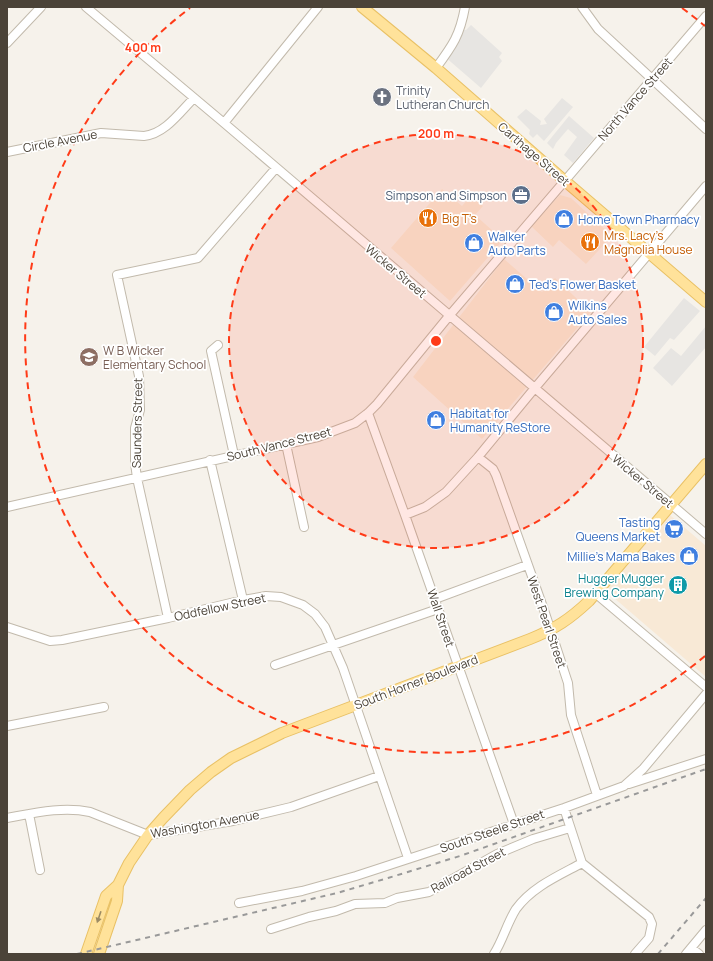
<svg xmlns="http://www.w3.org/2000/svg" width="713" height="961" viewBox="0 0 713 961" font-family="Manrope,sans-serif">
  <rect width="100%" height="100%" fill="#f6f2eb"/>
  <!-- commercial -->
  <path fill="#f8e9d6" d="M442 189 462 206 471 196 483 206 475 215 503 240 450 301 391 248Z
    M560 195 571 198 612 236 586 264 559 240 553 247 531 226Z
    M504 259 542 292 555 278 591 312 482 439 413 377Z
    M670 515 706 546V677L606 591Z"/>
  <!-- parking -->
  <path fill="#e7e5e2" d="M471 25 502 53 499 57 502 61 481 88 444 56 460 30H466Z
    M562 98 573 107 544 141 537 134 533 138 529 134 530 130 517 117 526 109 541 121 540 125 547 124 544 119Z
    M569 116 594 138 573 163 564 155 577 137 568 129 556 143 553 149 547 143Z
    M684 298 700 311 674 340 670 338 655 356 644 347Z
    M706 326V347L672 386 653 368 671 348 681 356Z"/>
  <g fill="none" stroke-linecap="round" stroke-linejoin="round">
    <defs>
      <path id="minor" d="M86 7 224 123 706 534
        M582 7 598 29 706 129
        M7 43 41 7
        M436 68C453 45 460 35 465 7
        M224 123 318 7
        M7 152 101 133 144 136C165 134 180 112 194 98
        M218 345 211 351 234 455
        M368 413 405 515 514 824
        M286 444 304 527
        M478 457 493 469 496 475 544 610 568 683 571 715 597 795
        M210 460 243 600
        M7 507 318 437 355 423 368 413 377 404 449 316 706 16
        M405 515 425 507 446 492 478 457 534 389 706 186
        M595 593 706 687
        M435 599 527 565
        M168 618 137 478 135 463V428L140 410 139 376 117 275 198 258 276 168
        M7 627 50 641 62 640 168 618 243 600 266 596 281 597 303 605 315 614 325 627 343 668 408 858
        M275 665 438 609
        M7 726 104 707
        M629 784 706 759
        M564 808 582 863 649 917 652 924 649 938 635 954
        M29 814 40 870
        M7 818C34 813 63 806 90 812L148 835 233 821 291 807 379 776
        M239 903 302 891 356 876 564 808 624 786 643 769 706 694
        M271 929 309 917 336 911 355 904 385 903 397 898 429 892 497 854 533 839 570 828
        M691 948 699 954
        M494 954C503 940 507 923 516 909 532 887 558 876 582 863
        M686 954 706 930"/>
      <path id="major" d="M362 7 436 68 565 181 706 302
        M86 954 106 896 118 885
        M99 954 117 901 118 885 129 863 148 835 163 818 190 790 211 772 231 758 282 733 530 639C555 629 570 619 589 601L706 464"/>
    </defs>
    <!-- minor casing -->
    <use href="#minor" stroke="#c2baac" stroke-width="10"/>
    <!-- major casing -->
    <use href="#major" stroke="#e9c165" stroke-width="12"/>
    <!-- minor -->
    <use href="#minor" stroke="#fff" stroke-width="8"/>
    <!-- major -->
    <use href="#major" stroke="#ffe29a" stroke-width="10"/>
    <!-- rail -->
    <path stroke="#999" stroke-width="2" stroke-dasharray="5 5" stroke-linecap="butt" d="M77 954 337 893 388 878 460 856 706 769
      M658 954 706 898"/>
  </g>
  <!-- one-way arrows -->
  <defs><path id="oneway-solid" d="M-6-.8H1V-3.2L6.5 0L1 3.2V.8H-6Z"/></defs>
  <use fill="#9c8b64" href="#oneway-solid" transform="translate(99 917) rotate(109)"/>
  <!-- distance rings -->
  <circle cx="436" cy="341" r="207" fill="#ff3b18" fill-opacity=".12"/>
  <g fill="none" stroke="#ff3b18" stroke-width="2" stroke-dasharray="7 5">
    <circle cx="436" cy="341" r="207"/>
    <path d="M705 656A414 414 0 1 1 190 8M682 8A414 414 0 0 1 705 26"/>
  </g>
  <!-- icons -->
  <defs>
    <symbol id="church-disc" viewBox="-11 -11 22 22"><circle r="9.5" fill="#6b7280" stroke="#fff"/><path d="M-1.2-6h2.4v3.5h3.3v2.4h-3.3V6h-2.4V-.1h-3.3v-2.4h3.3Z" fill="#fff"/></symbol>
    <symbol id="office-disc" viewBox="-11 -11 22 22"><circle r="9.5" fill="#5c6f8a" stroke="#fff"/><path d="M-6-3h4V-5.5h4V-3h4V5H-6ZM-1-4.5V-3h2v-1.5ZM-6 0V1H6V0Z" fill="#fff"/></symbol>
    <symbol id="restaurant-disc" viewBox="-11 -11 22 22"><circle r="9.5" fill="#e8710a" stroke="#fff"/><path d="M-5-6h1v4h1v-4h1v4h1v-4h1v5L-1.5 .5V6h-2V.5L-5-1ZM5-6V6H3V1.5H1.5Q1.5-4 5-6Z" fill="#fff"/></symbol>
    <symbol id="shop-disc" viewBox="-11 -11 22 22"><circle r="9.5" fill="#3f7fe0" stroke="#fff"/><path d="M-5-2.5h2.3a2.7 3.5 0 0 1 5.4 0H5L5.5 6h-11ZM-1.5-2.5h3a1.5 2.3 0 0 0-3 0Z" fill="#fff"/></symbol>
    <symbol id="school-disc" viewBox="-11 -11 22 22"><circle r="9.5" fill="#8d6e63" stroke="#fff"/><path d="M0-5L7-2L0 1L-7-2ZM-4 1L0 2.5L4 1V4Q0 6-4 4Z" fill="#fff"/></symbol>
    <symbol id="supermarket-disc" viewBox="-11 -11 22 22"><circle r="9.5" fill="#3f7fe0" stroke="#fff"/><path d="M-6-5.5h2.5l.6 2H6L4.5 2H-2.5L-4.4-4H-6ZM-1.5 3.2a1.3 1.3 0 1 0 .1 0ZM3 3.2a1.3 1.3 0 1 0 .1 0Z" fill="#fff"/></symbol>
    <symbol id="building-disc" viewBox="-11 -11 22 22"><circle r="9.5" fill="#0f9aa8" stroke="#fff"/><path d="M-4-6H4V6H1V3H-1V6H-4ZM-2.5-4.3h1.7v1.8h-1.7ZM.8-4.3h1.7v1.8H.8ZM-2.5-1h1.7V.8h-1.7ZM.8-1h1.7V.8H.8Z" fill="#fff"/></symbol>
  </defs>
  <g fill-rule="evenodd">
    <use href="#church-disc" x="371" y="86" width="22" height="22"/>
    <use href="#office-disc" x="510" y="184" width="22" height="22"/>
    <use href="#restaurant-disc" x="417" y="207" width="22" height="22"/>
    <use href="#shop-disc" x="553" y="208" width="22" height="22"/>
    <use href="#restaurant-disc" x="579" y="231" width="22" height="22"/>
    <use href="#shop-disc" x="463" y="232" width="22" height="22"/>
    <use href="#shop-disc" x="504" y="273" width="22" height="22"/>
    <use href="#shop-disc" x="543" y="301" width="22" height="22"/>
    <use href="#school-disc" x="78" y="346" width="22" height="22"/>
    <use href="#shop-disc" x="425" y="409" width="22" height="22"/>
    <use href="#supermarket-disc" x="663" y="518" width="22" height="22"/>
    <use href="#shop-disc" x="678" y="545" width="22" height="22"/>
    <use href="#building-disc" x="667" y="574" width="22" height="22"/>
  </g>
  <g text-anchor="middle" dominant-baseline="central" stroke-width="3.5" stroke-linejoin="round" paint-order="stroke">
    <!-- worship labels -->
    <g font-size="12" fill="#5b616d" stroke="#fff" text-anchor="start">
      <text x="396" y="90">Trinity<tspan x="396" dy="14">Lutheran Church</tspan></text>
    </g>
    <!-- street labels -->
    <g font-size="12" fill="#4b4338" stroke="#fff">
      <text transform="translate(635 99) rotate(-49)">North Vance Street</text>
      <text transform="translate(60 141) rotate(-11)">Circle Avenue</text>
      <text transform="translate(534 154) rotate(41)">Carthage Street</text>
      <text transform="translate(396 271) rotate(40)">Wicker Street</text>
      <text transform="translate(137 423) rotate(-89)">Saunders Street</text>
      <text transform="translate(279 444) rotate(-14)">South Vance Street</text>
      <text transform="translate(643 481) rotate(40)">Wicker Street</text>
      <text transform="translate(220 607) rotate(-12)">Oddfellow Street</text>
      <text transform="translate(441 618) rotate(71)">Wall Street</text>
      <text transform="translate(547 622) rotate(71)">West Pearl Street</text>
      <text transform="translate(416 682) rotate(-21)">South Horner Boulevard</text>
      <text transform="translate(205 824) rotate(-10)">Washington Avenue</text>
      <text transform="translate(492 831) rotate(-19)">South Steele Street</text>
      <text transform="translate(468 870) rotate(-28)">Railroad Street</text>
    </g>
    <!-- service labels -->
    <g font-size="12" fill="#4e5e75" stroke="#fff" text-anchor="end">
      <text x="507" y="195">Simpson and Simpson</text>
    </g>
    <!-- food labels -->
    <g font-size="12" fill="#c56008" stroke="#fff" text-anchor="start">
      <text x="442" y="218">Big T’s</text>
      <text x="604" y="235">Mrs. Lacy’s<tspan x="604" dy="14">Magnolia House</tspan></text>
    </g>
    <!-- shop labels -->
    <g font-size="12" fill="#366cbe" stroke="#fff" text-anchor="start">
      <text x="578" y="219">Home Town Pharmacy</text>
      <text x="488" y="236">Walker<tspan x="488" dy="14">Auto Parts</tspan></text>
      <text x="529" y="284">Ted's Flower Basket</text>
      <text x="568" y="305">Wilkins<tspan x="568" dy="14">Auto Sales</tspan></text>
      <text x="450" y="413">Habitat for<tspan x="450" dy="14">Humanity ReStore</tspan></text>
      <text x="660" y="522" text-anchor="end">Tasting<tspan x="660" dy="14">Queens Market</tspan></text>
      <text x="675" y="556" text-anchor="end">Millie's Mama Bakes</text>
    </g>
    <!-- education labels -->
    <g font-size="12" fill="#785e54" stroke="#fff" text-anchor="start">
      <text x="103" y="350">W B Wicker<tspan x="103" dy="14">Elementary School</tspan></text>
    </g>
    <!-- culture labels -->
    <g font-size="12" fill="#0d838f" stroke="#fff" text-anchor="end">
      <text x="664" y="578">Hugger Mugger<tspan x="664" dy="14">Brewing Company</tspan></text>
    </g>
  </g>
  <circle cx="436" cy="341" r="6" fill="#ff3b18" stroke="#fff" stroke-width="2"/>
  <g font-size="12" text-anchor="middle" font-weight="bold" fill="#ff3b18" stroke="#fff" stroke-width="3.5" stroke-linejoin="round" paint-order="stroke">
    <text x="143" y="52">400 m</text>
    <text x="436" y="138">200 m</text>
  </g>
  <!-- border -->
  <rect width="713" height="961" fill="none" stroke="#4b4338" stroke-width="16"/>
</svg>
